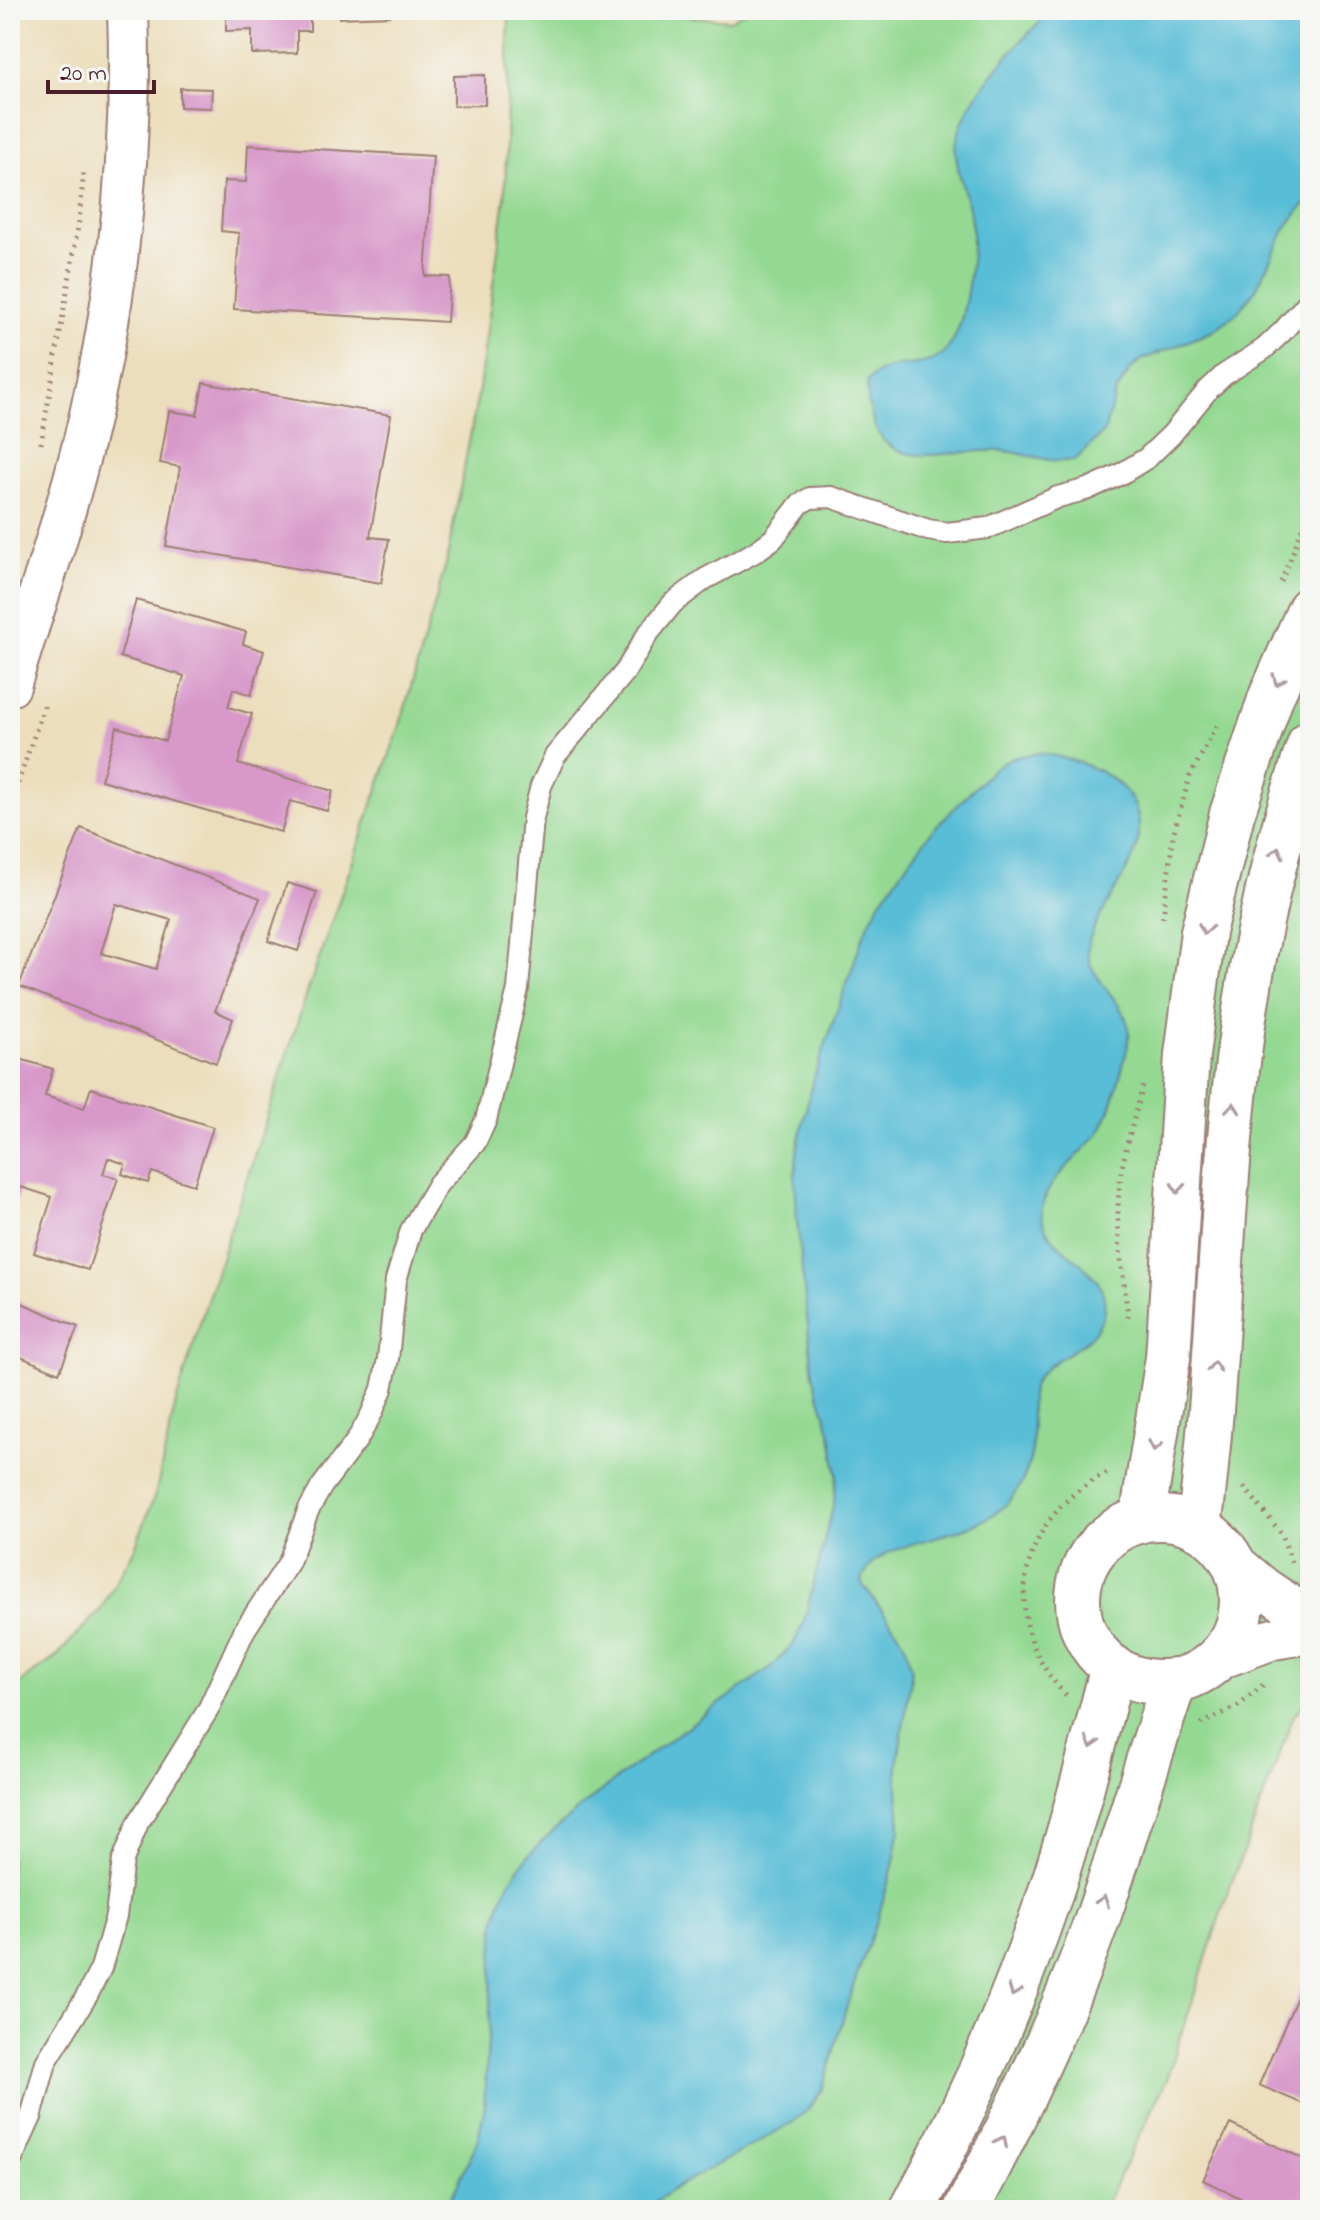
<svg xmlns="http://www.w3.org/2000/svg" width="1320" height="2220" viewBox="0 0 1320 2220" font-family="'Indie Flower',sans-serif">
  <rect width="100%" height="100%" fill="#f6f6f2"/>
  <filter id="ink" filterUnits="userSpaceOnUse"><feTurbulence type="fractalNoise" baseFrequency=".0125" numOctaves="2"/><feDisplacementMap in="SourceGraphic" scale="16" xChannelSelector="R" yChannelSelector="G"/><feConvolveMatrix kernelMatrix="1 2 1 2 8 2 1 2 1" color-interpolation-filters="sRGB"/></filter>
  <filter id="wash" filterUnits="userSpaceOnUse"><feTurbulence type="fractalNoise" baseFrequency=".006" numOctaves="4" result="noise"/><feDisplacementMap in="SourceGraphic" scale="32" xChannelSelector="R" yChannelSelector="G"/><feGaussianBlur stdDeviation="1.8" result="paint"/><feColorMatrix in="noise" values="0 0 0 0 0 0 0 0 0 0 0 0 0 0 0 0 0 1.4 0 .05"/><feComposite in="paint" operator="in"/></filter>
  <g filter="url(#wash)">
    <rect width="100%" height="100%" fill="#ecdebc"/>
    <!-- green -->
    <path fill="#94d992" stroke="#6f7c5e" stroke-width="2" d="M509 10H678L684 16 730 20 747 10H1310V1698L1294 1715 1223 1906 1167 2079 1103 2210H10V1690L55 1658 101 1609 135 1548 156 1492 175 1406 200 1323 308 990 400 725 446 564 479 389 505 198Z"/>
    <!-- water -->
    <path fill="#59bdd7" stroke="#526e81" stroke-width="2" d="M1053 10H1310V197L1286 228 1256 289 1238 312 1213 331 1141 360 1130 370 1116 392 1104 432 1075 460C1049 465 1027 452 1002 451 935 448 870 485 867 382 891 353 930 378 951 344 967 319 975 248 971 219 968 195 955 172 956 147 960 101 1020 40 1053 10Z
      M1039 753C1089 761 1154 784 1136 849 1132 864 1121 879 1114 892 1106 909 1090 928 1088 947 1084 981 1138 1005 1128 1045 1123 1066 1111 1115 1100 1131 1083 1156 1047 1176 1042 1208 1036 1253 1120 1265 1102 1318 1091 1351 1048 1355 1034 1384 1026 1399 1036 1437 1031 1456 1012 1538 943 1526 884 1555L873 1563 862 1578 863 1585 898 1632 906 1647 912 1671 897 1767 900 1829 893 1866 877 1921 851 1992 822 2090 808 2110 792 2123 678 2186 643 2210H445L477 2143 484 2110 495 1924C498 1907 503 1893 512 1878 533 1844 568 1818 599 1793 654 1749 713 1709 771 1667L794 1643 804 1622 834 1502 837 1475 831 1434 813 1375 797 1221 795 1175 798 1145 813 1080 865 931 880 902 902 871 932 831 994 768 1011 758Z"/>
    <g id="blocks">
      <!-- building -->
      <path fill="#d899ca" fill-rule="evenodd" d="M226 10H310V31H297V53L252 54V30L226 31Z
        M339 10H390V16L339 18Z
        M485 75V105L454 106V76Z
        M180 88 212 89 211 108 180 107Z
        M248 145 433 156 425 276 450 277 447 322 234 309 239 233 221 231 224 181 246 182Z
        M203 383 391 415 370 537 389 539 381 583 166 546 180 467 160 463 169 411 197 415Z
        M136 600 246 632 243 644 264 651 251 695 233 689 228 707 252 714 238 764 333 791 327 811 290 801 281 832 101 780 117 727 165 741 184 676 120 657Z
        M81 828 260 898 215 1011 233 1019 216 1063 19 986ZM116 904 171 920 156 969 101 953Z
        M287 883 317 892 298 951 268 941Z
        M10 1056 53 1069 45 1096 84 1108 91 1088 213 1127 194 1185 152 1172 148 1183 122 1174 125 1164 108 1158 103 1174 118 1178 88 1270 34 1253 52 1197 21 1187 10 1221Z
        M10 1298 78 1327 59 1373 16 1355 10 1368Z
        M1310 1967V2107L1259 2085Z
        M1230 2124 1310 2162V2210H1255L1257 2206 1203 2180Z"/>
    </g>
  </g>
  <g filter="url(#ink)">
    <use href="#blocks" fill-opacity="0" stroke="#9b7e74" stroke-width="2"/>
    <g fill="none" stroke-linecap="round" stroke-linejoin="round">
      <defs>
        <path id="service" d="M10 2163 31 2117 46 2062 88 1994 101 1968 116 1916 123 1860 138 1823 208 1710 244 1631 289 1562 308 1511 322 1486 357 1440 371 1415 382 1389 388 1359 396 1280 411 1230 438 1184 475 1143 486 1120 518 989 533 818 541 786 555 756 625 672 647 635 673 603 705 579 755 552 773 539 800 504 810 498 831 497 928 530 947 533 988 528 1058 497 1088 489 1121 474 1147 458 1171 435 1208 390 1224 375 1264 349 1283 331 1310 300"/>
        <path id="minor" d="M10 686C28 626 49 567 66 507 113 347 134 177 128 10
          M1232 1561 1264 1588 1310 1619
          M1214 1661 1273 1639 1310 1633"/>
        <path id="tertiary" d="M1078 1600a82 82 0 1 1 164 0a82 82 0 1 1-164 0Z
          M1142 1520 1168 1358 1187 1055 1203 932 1232 814 1271 697 1310 609
          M1199 1528C1219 1373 1219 1217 1238 1062 1251 953 1275 846 1310 743
          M912 2210C967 2110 1012 2005 1049 1897 1074 1822 1093 1744 1113 1667
          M966 2210C1017 2115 1062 2018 1098 1917 1125 1838 1148 1758 1175 1680"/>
      </defs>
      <!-- service casing -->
      <use href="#service" stroke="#9b7e74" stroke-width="24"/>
      <!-- minor casing -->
      <use href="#minor" stroke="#9b7e74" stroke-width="44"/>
      <!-- tertiary casing -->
      <use href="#tertiary" stroke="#9b7e74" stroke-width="48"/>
      <!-- path -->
      <path stroke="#9b7e74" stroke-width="5" stroke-dasharray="2 6" stroke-linecap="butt" d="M41 444 79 221 84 170
        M1281 582 1310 509
        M10 806 45 704
        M1163 918 1173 835 1190 776 1217 726
        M1128 1317C1124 1276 1115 1232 1119 1191 1122 1155 1134 1121 1143 1086
        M1244 1487 1282 1534 1291 1562
        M1066 1695C994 1622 1019 1511 1112 1471
        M1201 1724 1238 1706 1263 1685
        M1016 2210 1020 2198"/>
      <!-- service -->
      <use href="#service" stroke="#fff" stroke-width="20"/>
      <!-- minor -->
      <use href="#minor" stroke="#fff" stroke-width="40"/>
      <!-- tertiary -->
      <use href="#tertiary" stroke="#fff" stroke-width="44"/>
    </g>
    <!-- one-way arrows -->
    <defs><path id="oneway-chevron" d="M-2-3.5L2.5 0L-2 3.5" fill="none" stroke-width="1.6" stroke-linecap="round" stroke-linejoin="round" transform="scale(2)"/></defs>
    <g stroke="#ae9aa0">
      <use href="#oneway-chevron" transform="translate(1278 680) rotate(112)"/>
      <use href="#oneway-chevron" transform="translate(1277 852) rotate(-76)"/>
      <use href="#oneway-chevron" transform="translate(1205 929) rotate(101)"/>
      <use href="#oneway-chevron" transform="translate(1233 1108) rotate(-84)"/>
      <use href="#oneway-chevron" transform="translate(1178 1188) rotate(94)"/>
      <use href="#oneway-chevron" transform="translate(1214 1367) rotate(-86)"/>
      <use href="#oneway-chevron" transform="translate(1155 1446) rotate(101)"/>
      <use href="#oneway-chevron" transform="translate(1092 1743) rotate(106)"/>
      <use href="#oneway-chevron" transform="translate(1103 1901) rotate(-72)"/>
      <use href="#oneway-chevron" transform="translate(1014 1991) rotate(111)"/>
      <use href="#oneway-chevron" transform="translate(1002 2141) rotate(-64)"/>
    </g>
  </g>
  <!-- margin -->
  <rect width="1320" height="2220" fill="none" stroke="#f6f6f2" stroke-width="40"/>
  <!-- scale -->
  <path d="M48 80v12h106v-12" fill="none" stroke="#4a1f2b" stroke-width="4"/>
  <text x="60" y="80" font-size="24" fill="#4a1f2b" stroke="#f6f6f2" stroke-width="6" paint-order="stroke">20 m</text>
</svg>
